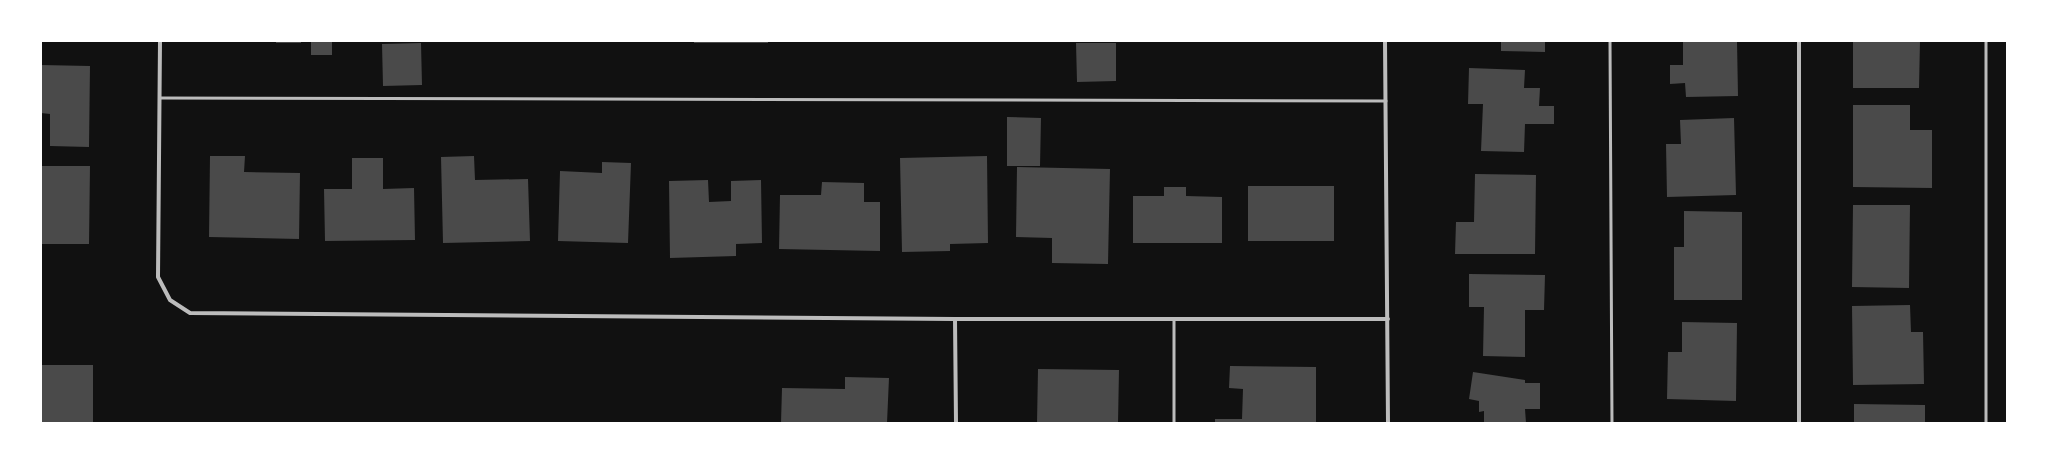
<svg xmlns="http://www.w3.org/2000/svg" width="2048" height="464" viewBox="0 0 2048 464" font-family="Georgia,serif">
  <rect width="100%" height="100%" fill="#111"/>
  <!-- building -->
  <path fill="#4a4a4a" d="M276 41H301V43H276Z
    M311 41H332V55H311Z
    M694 41H768V43H694Z
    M1501 41H1545V52L1501 51Z
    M1683 41H1737L1738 96 1686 97 1685 83 1670 84V65H1683Z
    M1853 41H1920L1919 88H1853Z
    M421 43 422 85 383 86 382 44Z
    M1076 43H1116V81L1077 82Z
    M41 65 90 66 89 147 50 146V114L41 113Z
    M1469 68 1525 70 1524 88H1540L1539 106H1554V124H1525L1524 152 1481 151 1483 104H1468Z
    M1853 105H1910V130H1932V188L1853 187Z
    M1007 117 1041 118 1040 166H1007Z
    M1734 118 1736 195 1667 197 1666 144H1681L1680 120Z
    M210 156H245L244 172 300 173 299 239 209 237Z
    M474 156 475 180 528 179 530 241 443 243 441 157Z
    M987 156 988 243 950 244V251L902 252 900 158Z
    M352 158H383V189L414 188 415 240 325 241 324 189H352Z
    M602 162 631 163 628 243 558 241 560 171 602 173Z
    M41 166H90L89 244H41Z
    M1017 167 1110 169 1108 264 1052 263V238L1016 237Z
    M1475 174 1536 175 1535 254H1455L1456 222H1474Z
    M708 180 709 202 731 201V181L761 180 762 243 736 244V256L670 258 669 181Z
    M822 182 864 183V202H880V251L779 249 780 195H821Z
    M1248 186H1334V241H1248Z
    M1164 187H1186V196L1222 197V243H1133V196H1164Z
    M1853 205H1910L1909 288 1852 287Z
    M1684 211 1742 212V300H1674V247H1684Z
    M1469 274 1545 275 1544 310H1525V357L1483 356 1484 307H1469Z
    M1910 305 1911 332H1923L1924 384 1853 385 1852 306Z
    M1682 322 1737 323 1736 401 1667 399 1668 352H1682Z
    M41 365H93V423H41Z
    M1230 366 1316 367V423H1215V419H1242L1243 389 1229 388Z
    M1038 369 1119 370 1118 423H1037Z
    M1473 372 1525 380V383H1540V409H1525L1526 423H1484V411L1479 412V401L1469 399Z
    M845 377 889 378 887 423H781L782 388 845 389Z
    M1854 404 1925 405V423H1854Z"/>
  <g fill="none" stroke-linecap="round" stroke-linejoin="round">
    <!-- service -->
    <path stroke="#bcbcbc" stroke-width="3" d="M1610 41 1612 423
      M1986 41V423
      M160 98 1386 101
      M1174 319V423"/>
    <!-- minor -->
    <path stroke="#bcbcbc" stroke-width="4" d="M160 41 158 277 170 300 190 313 955 319H1388
      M1385 41 1388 423
      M1799 41V423
      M955 319 956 423"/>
  </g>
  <!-- border -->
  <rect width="2048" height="464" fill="none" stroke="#ffffff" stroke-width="84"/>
</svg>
